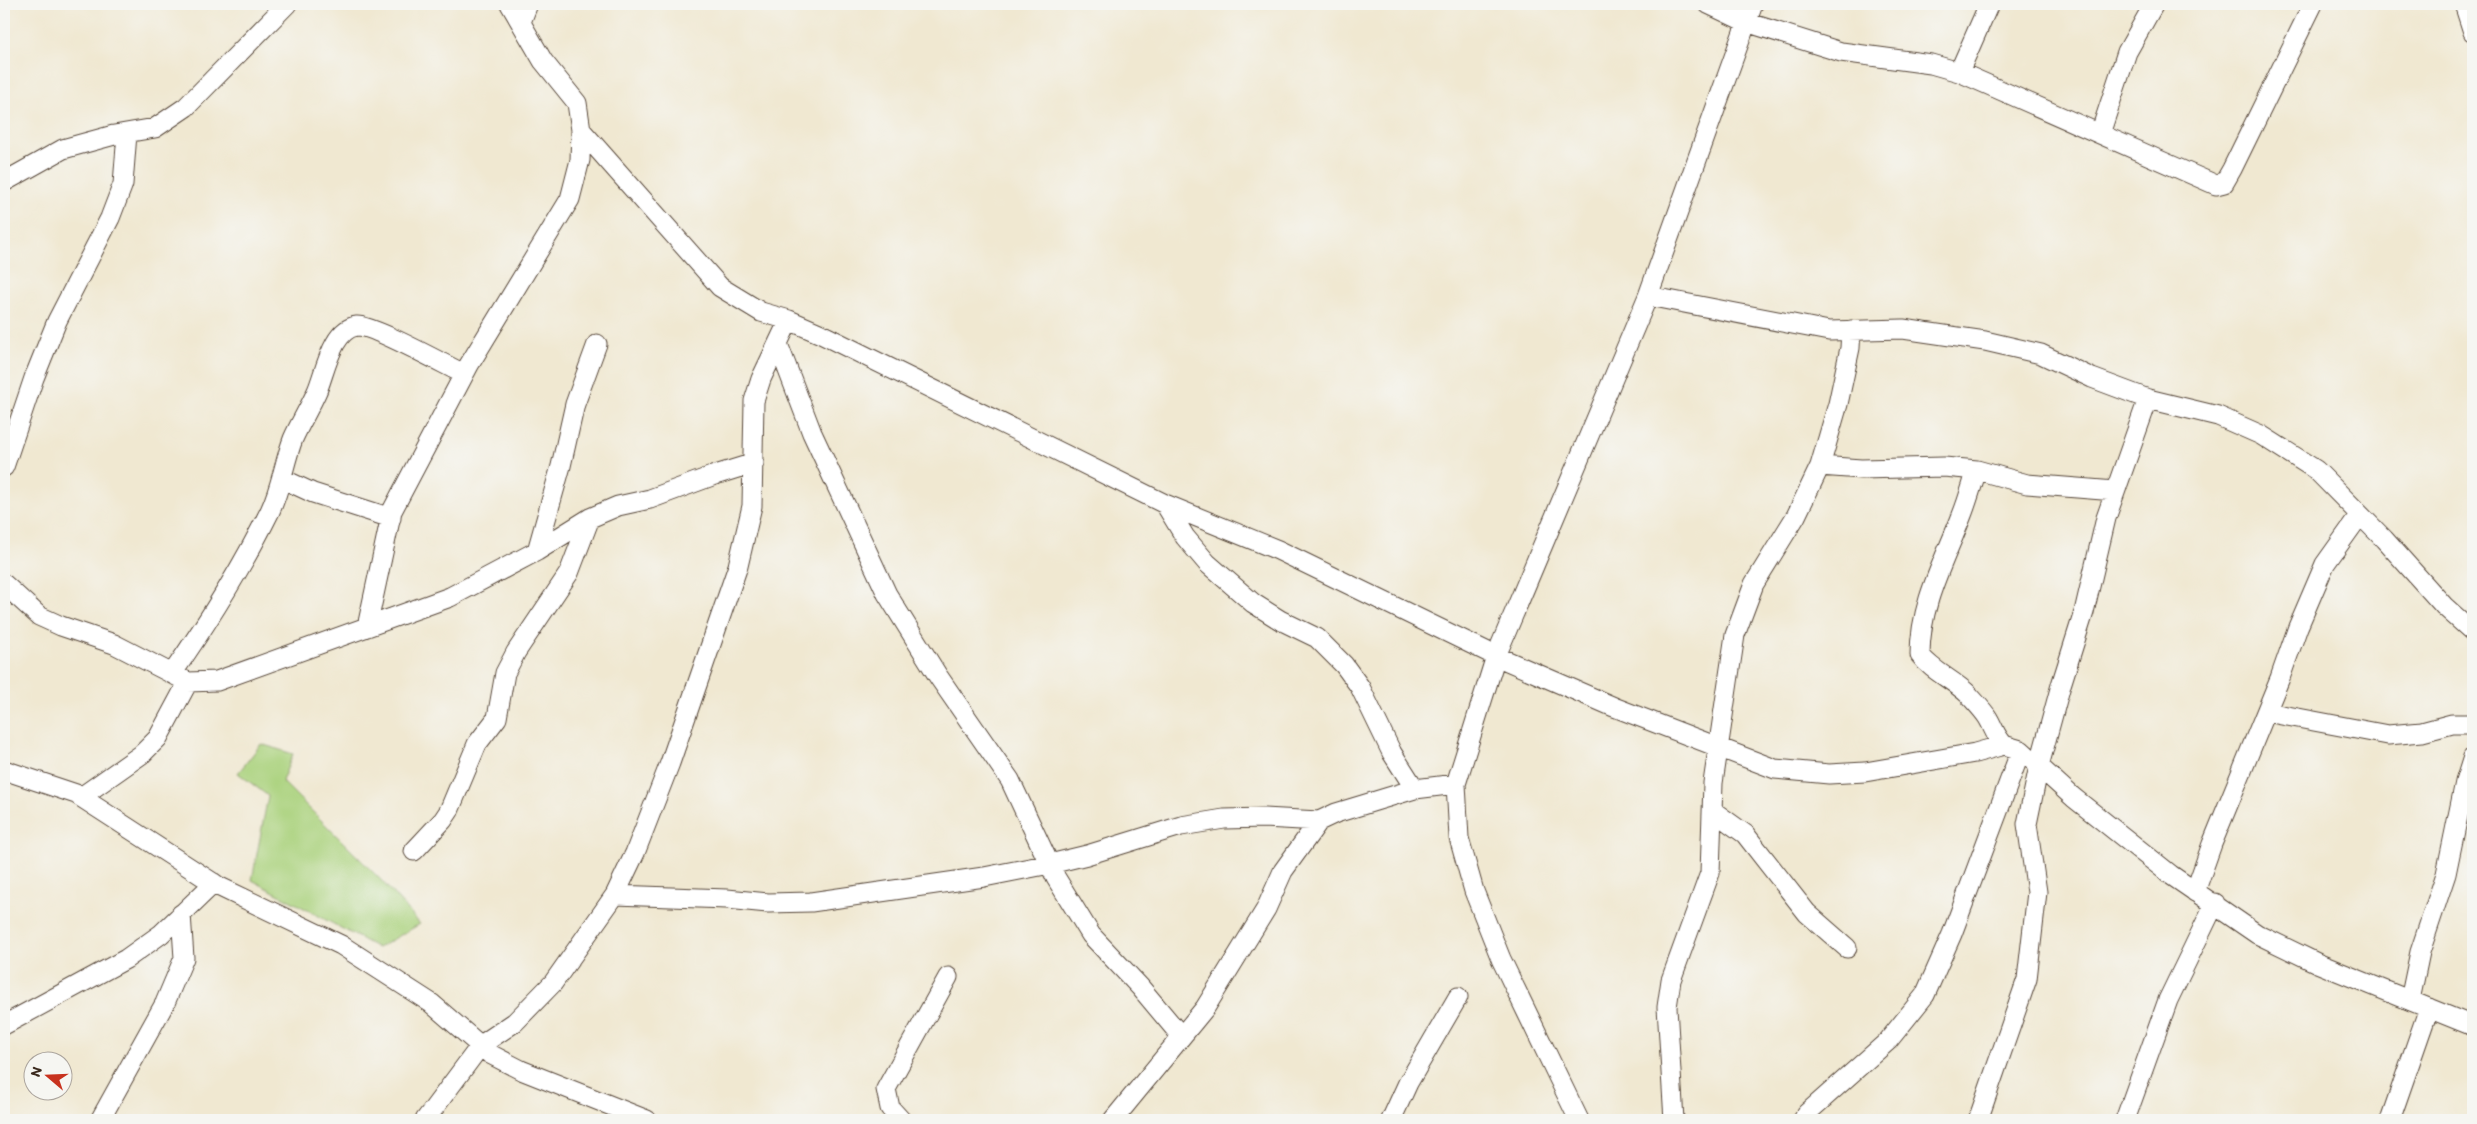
<svg xmlns="http://www.w3.org/2000/svg" width="2477" height="1124" viewBox="0 0 2477 1124" font-family="Itim,sans-serif">
  <rect width="100%" height="100%" fill="#f6f6f2"/>
  <filter id="ink" filterUnits="userSpaceOnUse"><feTurbulence type="fractalNoise" baseFrequency=".02" numOctaves="2"/><feDisplacementMap in="SourceGraphic" scale="10" xChannelSelector="R" yChannelSelector="G"/><feConvolveMatrix kernelMatrix="1 2 1 2 8 2 1 2 1" color-interpolation-filters="sRGB"/></filter>
  <filter id="wash" filterUnits="userSpaceOnUse"><feTurbulence type="fractalNoise" baseFrequency=".0096" numOctaves="4" result="noise"/><feDisplacementMap in="SourceGraphic" scale="20" xChannelSelector="R" yChannelSelector="G"/><feGaussianBlur stdDeviation="1.12" result="paint"/><feColorMatrix in="noise" values="0 0 0 0 0 0 0 0 0 0 0 0 0 0 0 0 0 1.4 0 .05"/><feComposite in="paint" operator="in"/></filter>
  <g filter="url(#wash)">
    <rect width="100%" height="100%" fill="#f0e8d1"/>
    <!-- green -->
    <path fill="#aad27d" stroke="#727e4e" d="M261 744 293 754 282 781 380 879 420 924 378 948 252 880 268 796 238 773Z"/>
  </g>
  <g filter="url(#ink)">
    <g fill="none" stroke-linecap="round" stroke-linejoin="round">
      <defs>
        <path id="minor" d="M1708 4 1746 22 1841 52 1931 64 1959 72 2216 185 2224 183 2232 169 2313 4
          M2464 4 2473 32
          M521 22 528 4
          M1959 72 1989 4
          M581 130 720 287 761 312 789 320
          M2100 134 2127 52 2154 4
          M4 182 63 149 114 135 155 128 186 107 287 4
          M1648 296 1829 331 1903 329 1985 341 2041 354 2092 378 2148 399 2218 416 2261 435 2316 470 2384 539 2444 606 2473 632
          M778 344 812 433 887 594 938 676 1010 780 1056 878 1091 935 1140 987 1181 1036
          M1820 466 1861 469 1944 467 1977 470 2027 484 2115 491
          M4 467 34 378 57 321 110 218 123 184 127 134
          M1977 470C1972 485 1968 500 1962 515 1944 562 1920 603 1920 655 1932 671 1952 679 1968 694 1974 701 1983 710 1988 718 1994 728 1995 736 2004 745
          M283 479 313 493 391 518
          M1165 504 1185 537 1207 563 1253 603 1280 620 1317 638 1344 665 1360 687 1392 753 1415 789
          M537 551 561 466 575 404 597 344
          M4 584 39 616 61 626 114 644 188 682 217 681 450 597 537 551 590 518 618 506 650 499 712 476 754 463
          M367 627 392 511 469 365 570 199 580 160 581 130 577 103 543 61 510 4
          M172 674C208 622 242 568 270 511 281 488 284 463 293 439 300 423 310 407 317 391 325 373 332 329 357 326 373 325 445 365 464 374
          M2266 712 2388 735 2422 732 2452 724H2473
          M4 770 76 794 218 886 341 945 431 1003 490 1054 521 1070 647 1120
          M81 797 142 754 158 738 188 682
          M1713 811 1745 834 1807 913 1847 948
          M414 851 443 820 449 811 477 744 497 718 505 673 516 652 569 573 590 518
          M2195 892 2212 844 2280 678 2298 627 2325 564 2360 515
          M615 895 727 899 768 903 811 902 984 877 1050 864 1087 855 1181 826 1224 819 1264 818 1319 821 1336 813 1415 789 1456 784
          M2410 1000 2420 952 2446 874 2465 782 2473 757
          M4 1025 126 959 161 934 214 883
          M100 1120 165 1003 184 958 181 914
          M425 1120 481 1045 515 1022 553 983 615 895 635 853 670 763 738 566 752 506 754 401 761 379 789 320 819 333 1165 504 1278 550 1496 656 1614 707 1775 769 1829 774 1865 772 1975 753 2004 745 2021 750 2074 798 2171 875 2257 934 2317 963 2473 1026
          M901 1120 890 1108 886 1089 948 977
          M1113 1120 1205 1008 1266 909 1283 871 1319 821
          M1391 1120 1408 1083 1458 997
          M1579 1120 1501 959 1474 891 1459 838 1456 784 1496 656 1648 296 1753 4
          M1674 1120 1667 1007 1671 980 1710 873 1713 783 1735 635 1754 584 1796 516 1820 466 1838 404 1850 348 1851 330
          M1803 1120 1807 1113 1888 1041 1925 995 1952 934 2021 750
          M1978 1120 2027 979 2037 892 2027 824 2039 766 2061 685 2084 612 2106 518 2148 399
          M2125 1120 2168 1000 2215 903
          M2390 1120 2429 1008"/>
      </defs>
      <!-- minor casing -->
      <use href="#minor" stroke="#564639" stroke-width="21"/>
      <!-- minor -->
      <use href="#minor" stroke="#fff" stroke-width="19"/>
    </g>
  </g>
  <!-- margin -->
  <rect width="2477" height="1124" fill="none" stroke="#f6f6f2" stroke-width="20"/>
  <!-- north arrow -->
  <g transform="translate(48 1076) rotate(289)"><circle r="24" fill="#f6f6f2" stroke="#aba49d"/>
  <path d="M0-4L9 19L0 12L-9 19Z" fill="#c8321e"/>
  <text y="-8" font-size="14" font-weight="bold" text-anchor="middle" fill="#3b2a1e">N</text>
  </g>
</svg>
